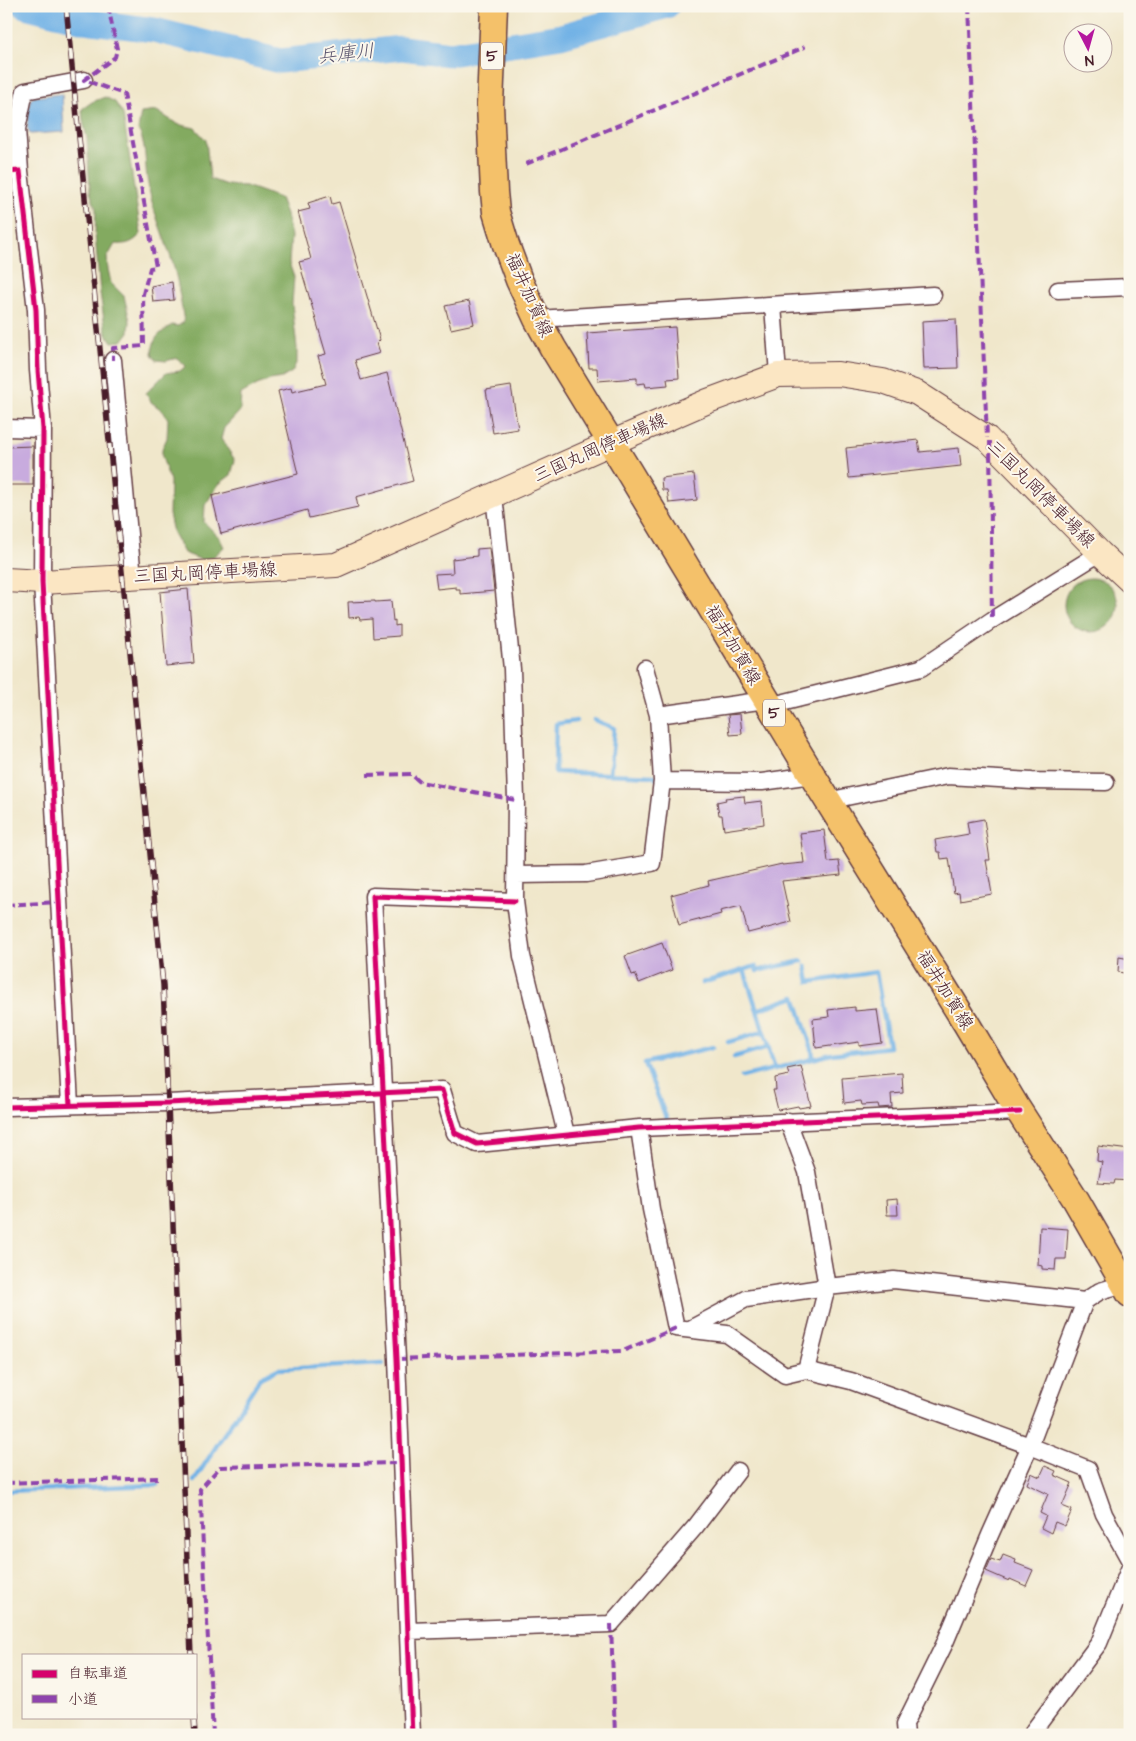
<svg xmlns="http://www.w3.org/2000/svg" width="1136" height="1741" viewBox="0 0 1136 1741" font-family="'Architects Daughter','Klee One',sans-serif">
  <rect width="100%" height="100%" fill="#fbf7ec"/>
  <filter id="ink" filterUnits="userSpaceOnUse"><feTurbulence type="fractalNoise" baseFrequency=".02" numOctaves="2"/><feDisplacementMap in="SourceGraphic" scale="10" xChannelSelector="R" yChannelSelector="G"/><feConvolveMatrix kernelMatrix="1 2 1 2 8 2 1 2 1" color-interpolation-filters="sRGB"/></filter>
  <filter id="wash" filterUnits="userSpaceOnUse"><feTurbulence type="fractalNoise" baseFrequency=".0096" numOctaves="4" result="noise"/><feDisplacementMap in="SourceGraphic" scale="20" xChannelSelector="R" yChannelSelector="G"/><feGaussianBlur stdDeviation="1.12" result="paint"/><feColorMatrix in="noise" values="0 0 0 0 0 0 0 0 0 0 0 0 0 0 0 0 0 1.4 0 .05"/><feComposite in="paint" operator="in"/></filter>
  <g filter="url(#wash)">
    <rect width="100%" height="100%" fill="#f0e7cb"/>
    <!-- forest -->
    <path fill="#83aa60" stroke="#666446" d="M105 97 115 102 123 114 141 234C133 243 126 245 115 244L107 258 108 269 111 283 124 296 130 321 129 332 122 341 112 342 106 333 100 293 95 234 96 209 90 192 87 138 83 121 82 109 92 102Z
      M157 111 177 124 195 128 206 140 210 179 227 185 246 186 280 198 286 214 291 236 289 263 294 277 292 304 297 348V361L292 372 282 378 270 380 257 385 241 394 240 411 224 428 221 439 235 460 231 475 219 484 205 505 204 522 219 537 224 547 213 557 202 560 184 553 173 533 169 514 170 481 162 457V449L167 438 168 419 163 411 151 402 146 393 166 373 180 371 186 366 177 358 166 361 156 360 152 354C154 336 157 336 172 325L178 326 184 322C180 299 178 277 170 255 161 229 151 206 147 178 145 165 146 140 138 130L141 113Z
      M1064 605a27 27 0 1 1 54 0a27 27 0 1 1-54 0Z"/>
    <!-- water -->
    <path fill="#72b2e6" stroke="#5e6888" d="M62 94 64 132 30 134 27 127 30 100 34 97Z"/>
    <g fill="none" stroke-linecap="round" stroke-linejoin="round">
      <!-- stream -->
      <path stroke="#72b2e6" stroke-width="4.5" d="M594 720 614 728 610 774
        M576 721 556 724 555 772 655 776 656 779
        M744 970 757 1010
        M702 983 756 966 757 971 802 961
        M728 1042 763 1032
        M734 1057 768 1047
        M775 1069 757 1010 795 997 812 1049 813 1059
        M742 1077 832 1054 889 1047 876 972 809 982 806 966
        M667 1120 645 1063 713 1047
        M194 1481 260 1378 278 1369 383 1364
        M6 1491 157 1485"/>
      <!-- river -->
      <path stroke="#72b2e6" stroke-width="25" d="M25 6 85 21 154 30 280 61 402 48 450 54 561 36 667 6"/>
    </g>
    <g id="blocks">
      <!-- building -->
      <path fill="#c8abde" d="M330 196 332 204 339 202 380 340 377 343 380 353 355 360 361 380 387 373 413 481 356 497 358 507 309 518 307 510 221 534 212 496 298 474 278 391 291 388 292 392 326 384 318 356 326 354 299 262 311 259 298 212 310 209 308 203Z
        M172 282 174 300 153 302 151 286Z
        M469 301 474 324 451 329 445 306Z
        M956 319 958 368 924 369 922 321Z
        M675 327 679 378 667 379 668 385 646 387 645 383 637 384V378L598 381 597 368H589L587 333Z
        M511 386 518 429 493 433 486 390Z
        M918 440 920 452 959 448 961 466 849 478 846 448Z
        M33 446V485H6V447Z
        M694 474 697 500 669 503 667 490H662L661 478Z
        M489 548 494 591 460 594V589H456V587L437 589 435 574 453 573 452 559 477 556V549Z
        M188 589 194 663 166 666 160 592Z
        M375 601V602L391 601 393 621 395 620V626L399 625V636L373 638 372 619 360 620 359 617 349 618 348 602Z
        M740 714 742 734 730 735 728 715Z
        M744 796 745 803 762 801 764 824 724 830 722 815H719L717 802 726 800 725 798Z
        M984 819 990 860H986L992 894 960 900 959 892 954 893 949 858 941 859 940 852H937L935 840 969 834 967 822Z
        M824 830 828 862 839 861 841 875 782 881 791 922 748 933 741 906 720 911 721 914 679 925 671 895 709 885 708 881 782 864V865L804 863 800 833Z
        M662 943 672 970 639 983 635 974 632 975 625 956Z
        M1119 957 1130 959V974L1118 972Z
        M855 1007V1011L877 1009 882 1043 859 1046V1042L816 1048 813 1019 829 1017 828 1010Z
        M801 1066 811 1106 799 1108 798 1106 778 1110 773 1090H776L775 1078 789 1075 787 1069Z
        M902 1073 903 1093 891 1094 892 1107 879 1108 878 1104 862 1105 861 1101 844 1103 842 1078Z
        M1098 1146 1130 1150V1181L1115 1180 1114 1184 1098 1183 1102 1162 1097 1161Z
        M897 1199 898 1215H887L886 1200Z
        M1040 1227 1068 1229 1066 1259H1056L1055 1270 1042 1269V1266L1038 1265Z
        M1045 1466 1056 1471 1054 1475 1072 1483 1062 1506 1072 1510 1065 1526 1055 1522 1051 1533 1041 1528 1046 1516 1040 1513 1048 1494 1027 1484 1031 1473 1040 1477Z
        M1003 1555 1016 1560 1015 1563 1033 1570 1026 1586 1010 1579 1009 1581 986 1571 991 1559 1000 1562Z"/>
    </g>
  </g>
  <g filter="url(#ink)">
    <use href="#blocks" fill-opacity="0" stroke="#633d43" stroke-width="1"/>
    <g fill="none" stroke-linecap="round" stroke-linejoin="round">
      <defs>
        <path id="minor" d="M20 171 17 129 25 91 84 80
          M6 172 20 171 36 310 38 370 43 429 42 582 70 1105
          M1058 290 1130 287
          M773 305 778 375
          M537 319 933 295
          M113 360 133 578
          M6 428 43 429
          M494 495 512 669 516 800 515 901 522 956 566 1134
          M769 706 921 668 992 620 1100 553
          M658 715 766 700
          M662 781 762 782 812 775
          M827 801 948 776 1032 781 1106 782
          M516 875 586 874 652 863 662 781 658 715 645 668
          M6 1107 168 1103 442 1090 455 1133 477 1144 639 1128 1020 1112
          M788 1121 807 1172 827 1287 806 1370
          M639 1128 651 1209 676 1328 727 1334 785 1375 806 1370 851 1381 1030 1446 1088 1469 1104 1514 1130 1561
          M690 1329 746 1299 827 1287 894 1280 1085 1301
          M409 1631 611 1624 696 1526 738 1471
          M412 1735 397 1359 373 896 515 901
          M906 1735 905 1724 944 1645 990 1535 1030 1446 1085 1301 1100 1291 1124 1284
          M1032 1735 1034 1730 1099 1643 1130 1567"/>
        <path id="secondary" d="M6 580 42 582 336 565 611 443 708 401 778 375 838 374 883 381 917 393 987 438 1100 553 1130 581"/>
        <path id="primary" d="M494 6 490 105 494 192 496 212 506 245 519 280 537 319 553 348 629 472 812 775 966 1023 1015 1105 1076 1200 1130 1294"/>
      </defs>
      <!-- minor casing -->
      <use href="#minor" stroke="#633d43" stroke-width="19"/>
      <!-- secondary casing -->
      <use href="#secondary" stroke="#633d43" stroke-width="26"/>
      <!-- primary casing -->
      <use href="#primary" stroke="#633d43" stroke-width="29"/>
      <!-- minor -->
      <use href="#minor" stroke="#fff" stroke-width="16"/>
      <!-- secondary -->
      <use href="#secondary" stroke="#fbe6c3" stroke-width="24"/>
      <!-- primary -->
      <use href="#primary" stroke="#f4c16a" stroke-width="26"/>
      <defs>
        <path id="rail" d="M66 6 163 985 191 1655
          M194 1717 195 1735"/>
      </defs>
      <!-- rail casing -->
      <use href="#rail" stroke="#4a1f2b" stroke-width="5.5"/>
      <!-- rail -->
      <use href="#rail" stroke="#fbf7ec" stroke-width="4" stroke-dasharray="11" stroke-linecap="butt"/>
      <!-- quiet -->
      <path stroke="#8e44ad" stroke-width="4" stroke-dasharray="8 4" stroke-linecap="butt" d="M108 6 117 49 115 57 84 80 124 94 156 267 150 268 143 294 144 346 113 348V360
        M969 6 987 438
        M526 164 805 47
        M990 441 992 620
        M367 775 411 774 420 782 516 800
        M6 905 59 902
        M397 1359 623 1351 676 1328
        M6 1483 161 1478
        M611 1624 615 1735
        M213 1735 200 1489 220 1467 400 1463"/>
      <defs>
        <path id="cycleway" d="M6 172 20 171 36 310 38 370 43 429 42 582 70 1105
          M6 1107 168 1103 442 1090 455 1133 477 1144 639 1128 1020 1112
          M412 1735 397 1359 373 896 515 901"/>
      </defs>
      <!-- cycleway casing -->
      <use href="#cycleway" stroke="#fbf7ec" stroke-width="8"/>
      <!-- cycleway -->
      <use href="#cycleway" stroke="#d6006c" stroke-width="5"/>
    </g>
  </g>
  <g text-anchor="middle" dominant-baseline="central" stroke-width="4" stroke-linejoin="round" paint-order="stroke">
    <!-- shield labels -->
    <g fill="#fbf7ec" stroke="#7f6065" stroke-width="1">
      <rect x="481" y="42.5" width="22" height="27" rx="4"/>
      <rect x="763" y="699.5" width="22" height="27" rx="4"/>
    </g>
    <g font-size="16" font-weight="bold" fill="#4a1f2b">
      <text x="492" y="56">5</text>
      <text x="774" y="713">5</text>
    </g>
    <!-- street labels -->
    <g font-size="18" fill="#4a1f2b" stroke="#fbf7ec">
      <text transform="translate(529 295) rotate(66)">福井加賀線</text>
      <text transform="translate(600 448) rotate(-24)">三国丸岡停車場線</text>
      <text transform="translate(1041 494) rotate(45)">三国丸岡停車場線</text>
      <text transform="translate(205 573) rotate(-3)">三国丸岡停車場線</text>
      <text transform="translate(733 645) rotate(59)">福井加賀線</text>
      <text transform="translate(945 990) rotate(58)">福井加賀線</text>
    </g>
    <!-- water labels -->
    <g font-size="19" font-style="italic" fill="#58526c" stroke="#fbf7ec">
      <text transform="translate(346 54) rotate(-6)">兵庫川</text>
    </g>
  </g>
  <!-- margin -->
  <rect width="1136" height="1741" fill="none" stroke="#fbf7ec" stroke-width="25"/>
  <!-- legend -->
  <rect x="22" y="1654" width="175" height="65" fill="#fbf7ec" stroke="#b4a19f"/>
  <rect x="32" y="1670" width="25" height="8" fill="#d6006c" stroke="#b4a19f"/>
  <text x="68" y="1678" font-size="15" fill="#4a1f2b">自転車道</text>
  <rect x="32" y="1695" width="25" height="8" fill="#8e44ad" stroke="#b4a19f"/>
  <text x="68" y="1704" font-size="15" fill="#4a1f2b">小道</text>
  <!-- north arrow -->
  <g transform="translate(1088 48) rotate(174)"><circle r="24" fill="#fbf7ec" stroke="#b4a19f"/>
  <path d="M0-4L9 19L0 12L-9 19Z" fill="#b5179e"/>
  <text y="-8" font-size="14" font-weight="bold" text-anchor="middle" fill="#4a1f2b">N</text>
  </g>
</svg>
